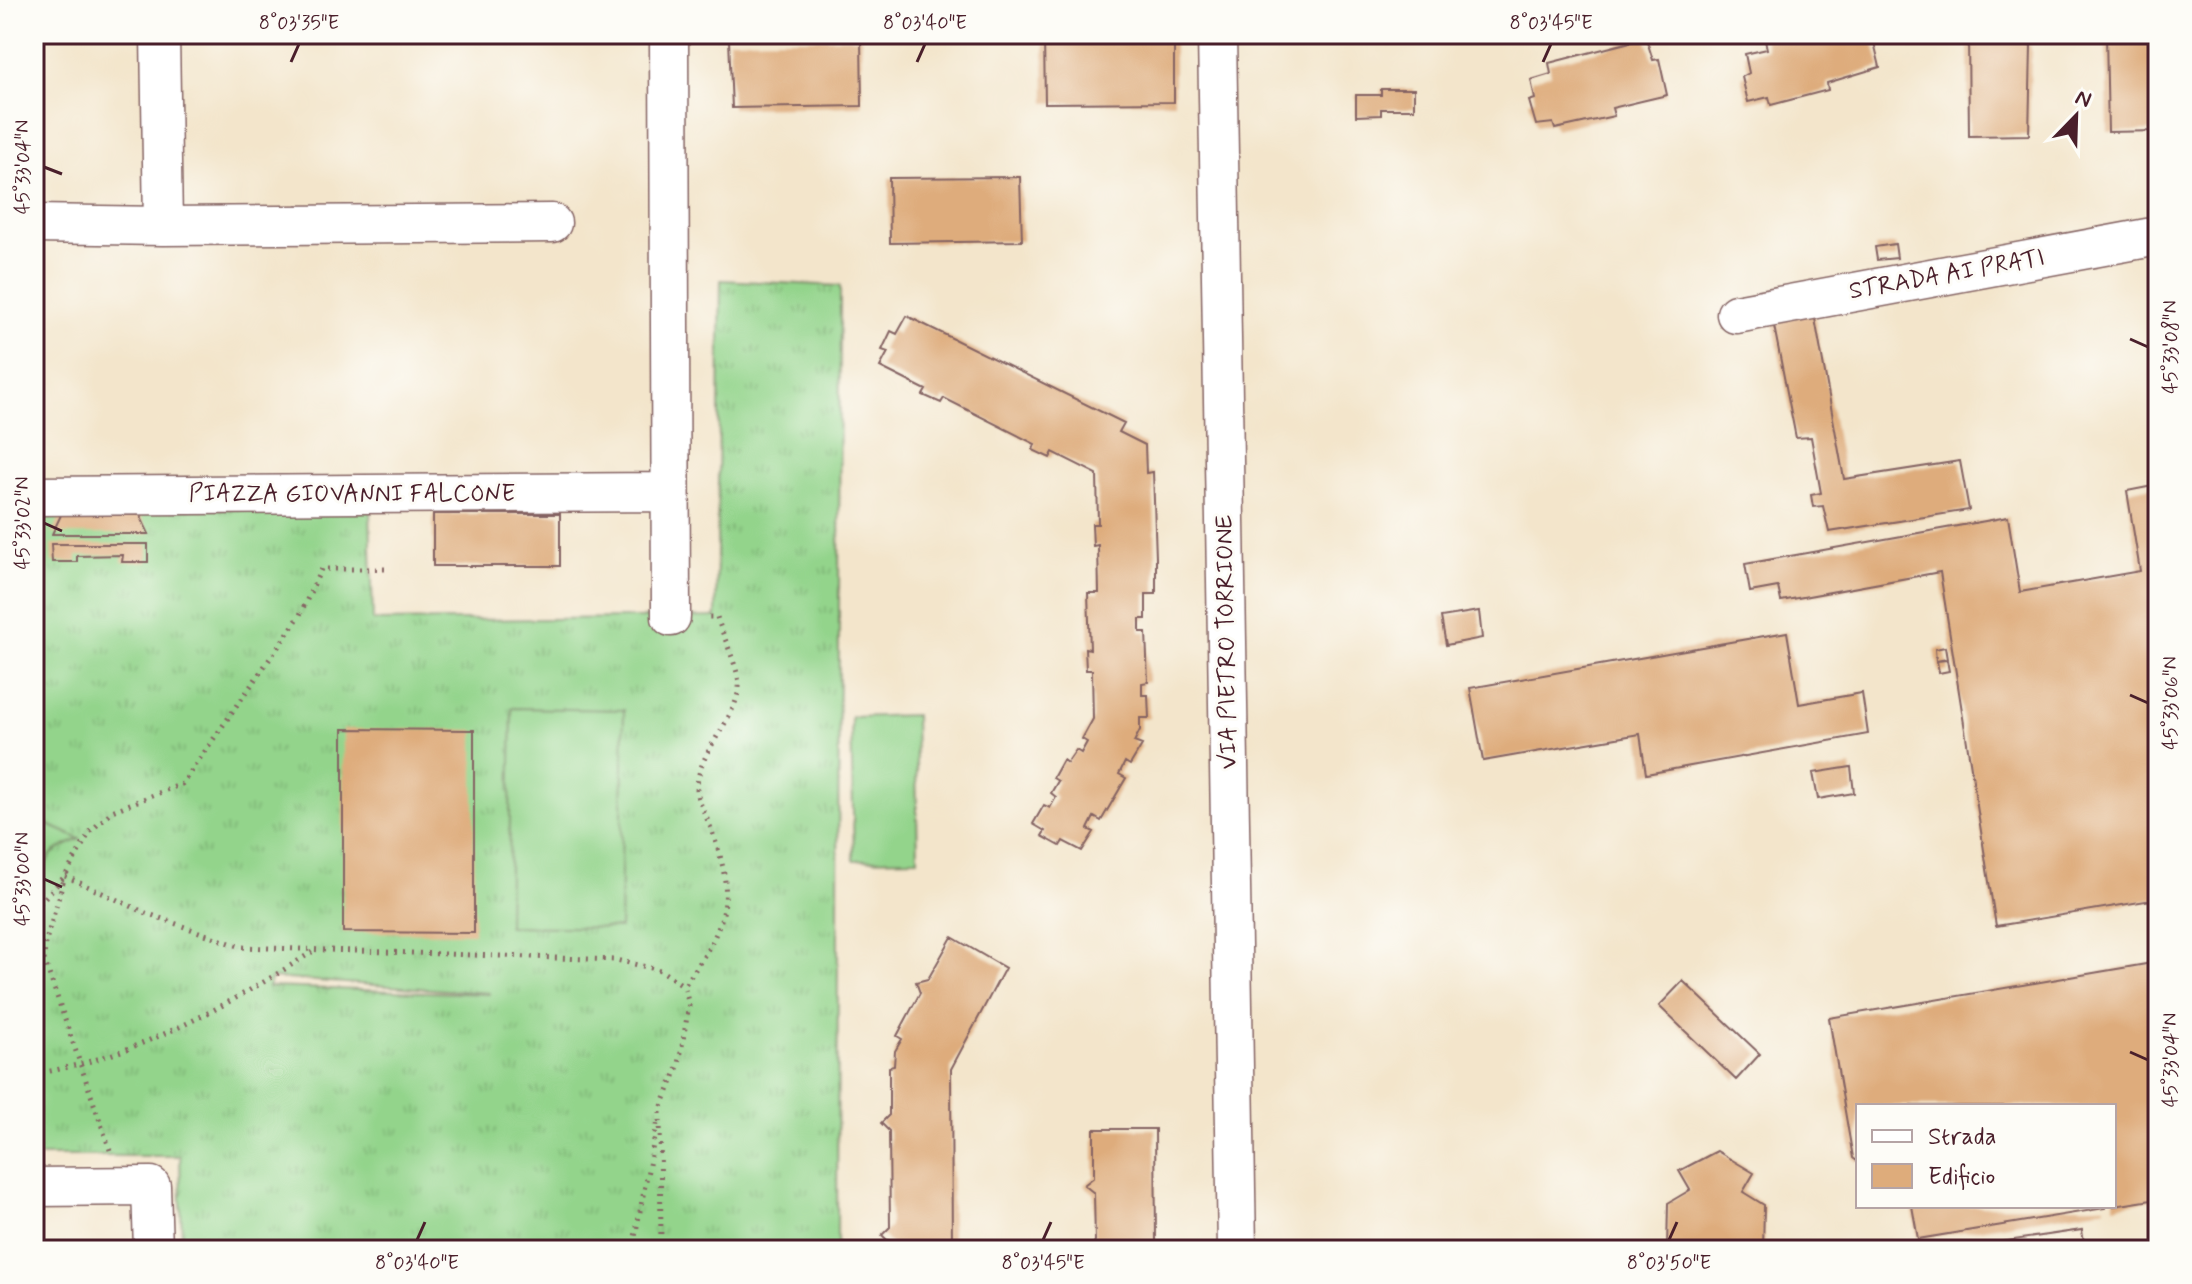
<svg xmlns="http://www.w3.org/2000/svg" width="2192" height="1284" viewBox="0 0 2192 1284" font-family="Mynerve,sans-serif">
  <defs>
    <pattern id="grass-tufts" width="24" height="20" patternUnits="userSpaceOnUse" patternTransform="scale(2)"><rect width="24" height="20" fill="#93d48b"/><path d="M3 7l-1-3M5 7V3M7 7l1-3M15 17l-1-3M17 17v-4M19 17l1-3" fill="none" stroke="#80b678"/></pattern>
  </defs>
  <rect width="100%" height="100%" fill="#fdfcf7"/>
  <filter id="ink" filterUnits="userSpaceOnUse"><feTurbulence type="fractalNoise" baseFrequency=".0125" numOctaves="2"/><feDisplacementMap in="SourceGraphic" scale="16" xChannelSelector="R" yChannelSelector="G"/><feConvolveMatrix kernelMatrix="1 2 1 2 8 2 1 2 1" color-interpolation-filters="sRGB"/></filter>
  <filter id="wash" filterUnits="userSpaceOnUse"><feTurbulence type="fractalNoise" baseFrequency=".006" numOctaves="4" result="noise"/><feDisplacementMap in="SourceGraphic" scale="32" xChannelSelector="R" yChannelSelector="G"/><feGaussianBlur stdDeviation="1.8" result="paint"/><feColorMatrix in="noise" values="0 0 0 0 0 0 0 0 0 0 0 0 0 0 0 0 0 1.4 0 .05"/><feComposite in="paint" operator="in"/></filter>
  <g filter="url(#wash)">
    <rect width="100%" height="100%" fill="#f3e5cb"/>
    <!-- grass -->
    <path fill="url(#grass-tufts)" stroke="#6e7a5b" stroke-width="2" fill-rule="evenodd" d="M721 280 840 286 837 1250H182L180 1156H34V510L370 508 373 621 716 617ZM272 978 489 993V994L268 987Z"/>
    <!-- pitch -->
    <path fill="#93d48b" stroke="#6e7a5b" stroke-width="2" d="M512 708 624 710 620 928 508 926Z
      M915 715 918 859 854 860 851 717Z
      M34 794 44 823 80 839C53 852 48 849 41 882L35 868Z"/>
    <g id="blocks">
      <!-- building -->
      <path fill="#deac7b" d="M1773 34H1872L1880 67 1827 83 1828 90 1771 105 1769 97 1748 102 1742 77 1749 73 1745 54 1767 49 1764 36Z
        M1968 34H2027L2028 45 2031 46 2029 135 1969 136Z
        M2106 34H2158V131L2108 132Z
        M1174 36V102L1045 103 1044 38Z
        M861 38 862 106 732 108 729 40Z
        M1646 38 1653 60 1659 59 1667 95 1612 108 1614 116 1555 129 1553 123 1536 125 1529 101 1535 99 1531 80 1551 74 1549 63Z
        M1381 89H1414V109H1381V115L1356 116V95H1381Z
        M1020 177 1022 241 890 243 889 178Z
        M1895 244 1897 258 1877 260 1875 247Z
        M1814 313 1844 479 1960 461 1969 510 1829 532 1823 506 1813 507 1811 495 1821 493 1811 437 1796 438 1773 321Z
        M907 316 1124 423 1119 432 1145 445 1146 473 1153 472 1156 558V594H1146V619H1140V632H1146L1148 682 1142 683V695H1148L1149 718H1140V730L1134 742 1142 745 1130 765 1125 762 1119 774 1126 778 1101 821 1094 817 1088 829 1094 832 1082 851 1063 841 1060 846 1042 836 1045 831 1033 824 1044 805 1050 808 1056 797 1051 793 1058 781 1053 778 1063 760 1067 763 1076 750 1081 753 1087 742 1082 739 1093 719 1092 670H1086L1085 648 1090 649 1088 593H1099L1098 545 1093 546 1092 524H1098L1097 474 1053 452 1050 458 1033 450 1035 444 944 398 941 403 923 395 926 390 880 367 888 352 882 350 891 331 897 334Z
        M2158 485V899L1996 926 1940 572 1781 601 1778 587 1750 592 1745 564 2008 517 2020 592 2140 571 2127 491Z
        M433 514H560V566H433Z
        M61 515H140L149 534H52Z
        M34 522 40 534V595H34Z
        M51 544H148V562H122L123 555 77 556V562H52Z
        M1479 611 1482 638 1446 645 1441 617Z
        M1787 632 1799 704 1862 693 1868 734 1646 774 1640 734 1483 761 1470 688Z
        M1945 647 1947 659 1936 661 1935 649Z
        M1947 660 1949 671 1939 673 1937 661Z
        M343 729 474 730V933L343 932Z
        M1851 767 1854 793 1818 799 1813 773Z
        M952 937 1005 968 951 1069 952 1250H891V1244L882 1235 890 1227 889 1131 881 1123 889 1115V1067L894 1066 895 1051 902 1039 897 1036 920 993 916 982 928 979Z
        M2158 962V1199L2114 1206V1106H1858V1162L1853 1158 1829 1018Z
        M1683 981 1760 1054 1736 1080 1659 1006Z
        M1094 1129H1155L1156 1242H1151V1250H1090L1095 1241 1094 1193 1084 1185 1094 1177Z
        M1717 1151 1754 1173 1743 1192 1764 1205 1763 1250H1667L1668 1203 1690 1190 1679 1171Z
        M1912 1206H2105V1208L1918 1239Z
        M2082 1230 2085 1250H2001L2000 1242Z"/>
    </g>
  </g>
  <g filter="url(#ink)">
    <use href="#blocks" fill-opacity="0" stroke="#856463" stroke-width="2"/>
    <g fill="none" stroke-linecap="round" stroke-linejoin="round">
      <defs>
        <path id="minor" d="M160 34 163 226 552 223
          M669 34 671 617
          M1217 34 1237 1250
          M34 224 163 226
          M1736 314 2158 236
          M34 496 669 492
          M34 1187 151 1186 153 1250"/>
      </defs>
      <!-- minor casing -->
      <use href="#minor" stroke="#856463" stroke-width="41"/>
      <!-- path -->
      <path stroke="#856463" stroke-width="5" stroke-dasharray="2 6" stroke-linecap="butt" d="M34 909 65 876 90 832 112 811 182 784 299 617 321 569H385
        M34 1074C133 1058 228 1006 312 952
        M110 1150 44 959 45 944 65 876 146 913 241 947 616 960 660 970 684 986
        M629 1250 634 1242 657 1124
        M661 1250 660 1111 679 1064 689 1005 684 986C724 928 738 902 713 834 709 821 697 801 697 788 697 753 736 720 739 687 740 671 722 634 717 617H708"/>
      <!-- minor -->
      <use href="#minor" stroke="#fff" stroke-width="38"/>
    </g>
  </g>
  <!-- ticks -->
  <path fill="none" stroke="#4a1f2b" stroke-width="3" d="M291 62 299 44M917 62 925 44M1543 62 1551 44M44 167 62 174M2130 339 2148 347M44 523 62 531M2130 695 2148 703M44 879 62 887M2130 1052 2148 1060M417 1240 425 1222M1043 1240 1051 1222M1669 1240 1677 1222"/>
  <g text-anchor="middle" dominant-baseline="central" stroke-width="6" stroke-linejoin="round" paint-order="stroke">
    <!-- street labels -->
    <g font-size="24" fill="#4a1f2b" stroke="#fdfcf7">
      <text transform="translate(1947 275) rotate(-10)">STRADA AI PRATI</text>
      <text x="352" y="494">PIAZZA GIOVANNI FALCONE</text>
      <text transform="translate(1227 642) rotate(-91)">VIA PIETRO TORRIONE</text>
    </g>
  </g>
  <!-- margin -->
  <rect width="2192" height="1284" fill="none" stroke="#fdfcf7" stroke-width="88"/>
  <!-- legend -->
  <rect x="1856" y="1104" width="260" height="104" fill="#fdfcf7" stroke="#b5a4a5" stroke-width="2"/>
  <rect x="1872" y="1130" width="40" height="12" fill="#ffffff" stroke="#b5a4a5" stroke-width="2"/>
  <text x="1928" y="1144" font-size="24" fill="#4a1f2b">Strada</text>
  <rect x="1872" y="1164" width="40" height="24" fill="#deac7b" stroke="#b5a4a5" stroke-width="2"/>
  <text x="1928" y="1184" font-size="24" fill="#4a1f2b">Edificio</text>
  <!-- north arrow -->
  <g transform="translate(2076 116) rotate(23)" stroke="#fdfcf7" stroke-width="6" paint-order="stroke">
  <path d="M0-6L14 30L0 20L-14 30Z" fill="#4a1f2b"/>
  <text y="-12" font-size="22" font-weight="bold" text-anchor="middle" fill="#4a1f2b">N</text>
  </g>
  <rect x="44" y="44" width="2104" height="1196" fill="none" stroke="#4a1f2b" stroke-width="3"/>
  <g font-size="20" text-anchor="middle" fill="#4a1f2b">
    <text x="299" y="29">8°03'35"E</text>
    <text x="925" y="29">8°03'40"E</text>
    <text x="1551" y="29">8°03'45"E</text>
    <text transform="translate(22 167) rotate(-90)" y="7">45°33'04"N</text>
    <text transform="translate(2170 347) rotate(-90)" y="7">45°33'08"N</text>
    <text transform="translate(22 523) rotate(-90)" y="7">45°33'02"N</text>
    <text transform="translate(2170 703) rotate(-90)" y="7">45°33'06"N</text>
    <text transform="translate(22 879) rotate(-90)" y="7">45°33'00"N</text>
    <text transform="translate(2170 1060) rotate(-90)" y="7">45°33'04"N</text>
    <text x="417" y="1269">8°03'40"E</text>
    <text x="1043" y="1269">8°03'45"E</text>
    <text x="1669" y="1269">8°03'50"E</text>
  </g>
</svg>
